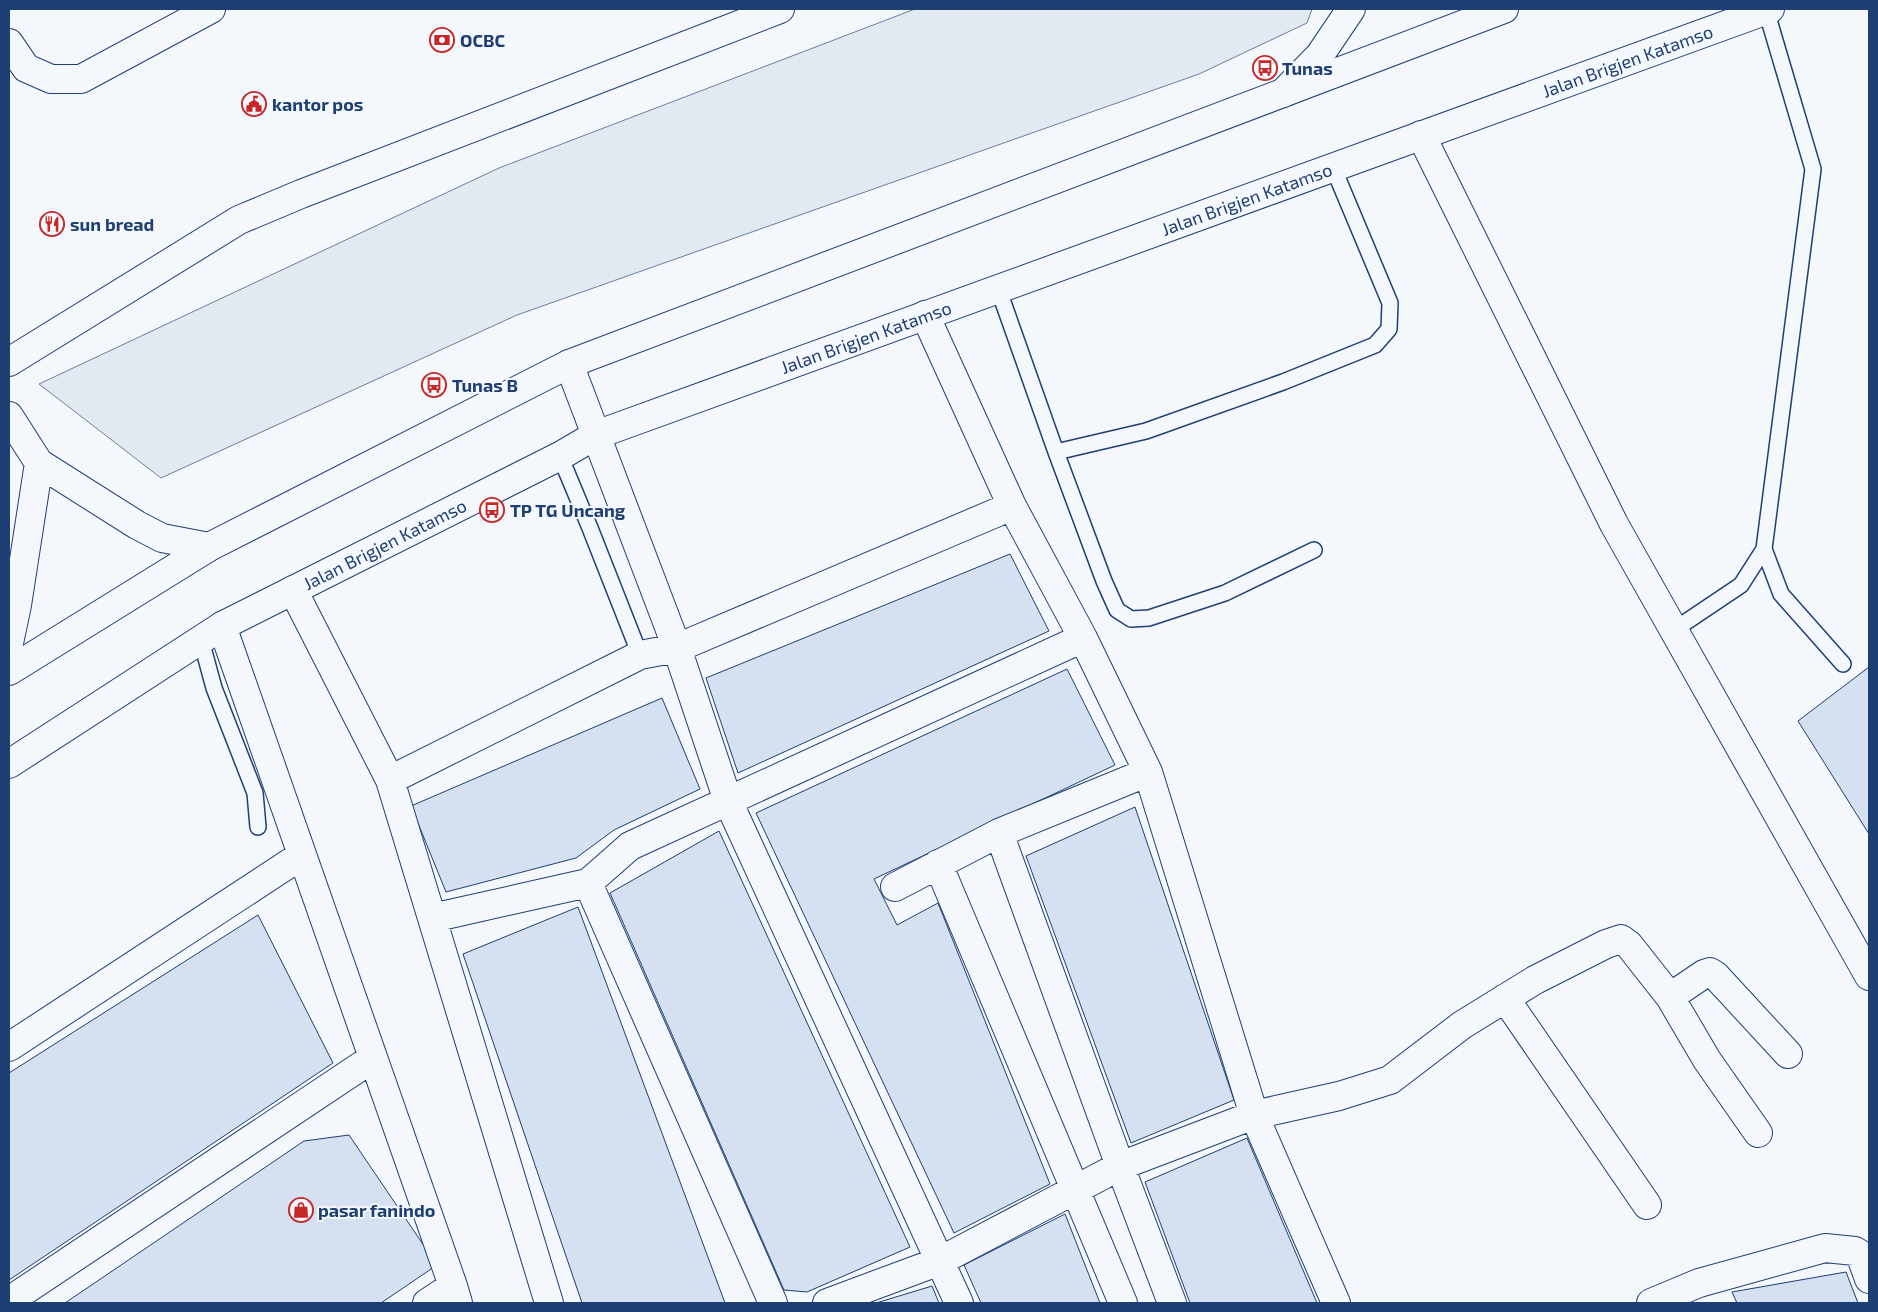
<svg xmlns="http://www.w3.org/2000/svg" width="1878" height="1312" viewBox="0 0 1878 1312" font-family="'Exo 2',sans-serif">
  <rect width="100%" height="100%" fill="#f4f7fb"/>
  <!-- green -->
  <path fill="#e3e9f0" stroke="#687fa3" d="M915 9H1312L1307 23 1199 74 517 315 161 478 39 384 499 168Z"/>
  <!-- building -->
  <path fill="#d5e0f0" stroke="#1d3f73" d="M1010 554 1049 631 738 773 706 678Z
    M1869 667V834L1798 721Z
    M1067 669 1115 765 874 879 897 925 938 903 1050 1184 954 1233 756 813Z
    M662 698 700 789 614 830 576 858 446 892 411 806Z
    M1135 807 1234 1100 1131 1143 1026 856Z
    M719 831 910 1247 807 1292 784 1290 610 893Z
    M578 907 725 1303H582L463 954Z
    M258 915 333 1063 9 1280V1073Z
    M349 1135 437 1265 381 1303H65L304 1141Z
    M1247 1138 1317 1303H1190L1145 1182Z
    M1065 1214 1100 1303H981L964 1265Z
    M1846 1272 1858 1303H1737L1732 1292Z
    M932 1286 939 1303H876Z"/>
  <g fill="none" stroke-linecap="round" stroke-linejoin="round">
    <defs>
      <path id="service" d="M998 288 1056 452 1104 581 1117 610 1131 619 1149 618 1225 593 1314 550
        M1056 452 1146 431 1283 382 1375 345 1389 329 1390 303 1333 167
        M560 456 590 528 640 655
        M1764 549 1781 594 1843 664
        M1674 630 1741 585 1764 549 1813 169 1766 10
        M201 640 214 688 255 793 258 827"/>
      <path id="minor" d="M9 43 26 68 51 79H81L211 9
        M1283 93 1320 55 1351 9
        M1421 135 1614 524 1869 976
        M925 315 1012 506 1083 638 1148 772 1254 1115 1336 1303
        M9 362 239 220 301 194 780 9
        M9 416 39 463
        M596 435 677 648 728 801 959 1303
        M293 590 390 780
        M222 626 453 1286 458 1303
        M9 643 17 605 39 463 137 525 162 538 209 547
        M999 833 1120 1166 1172 1303
        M938 864 1123 1303
        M588 883 773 1303
        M895 887 999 833 1148 772
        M432 918 588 883 630 846 1083 638
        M1670 997 1707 1060 1758 1133
        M1505 998 1647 1205
        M9 1047 302 855
        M9 1301 373 1058
        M427 1303 453 1286
        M549 1303 390 780 640 655 677 648 1012 506
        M827 1303 940 1261 1120 1166 1254 1115 1339 1096 1390 1080 1462 1025 1535 980 1606 944 1621 939 1629 945 1670 997 1704 974 1710 972 1715 975 1788 1054
        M1651 1303 1699 1283 1825 1248 1855 1251 1860 1254 1869 1279"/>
      <path id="primary" d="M569 364 596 435"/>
      <g id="trunk">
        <path d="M9 671 209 547 569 364 1504 9"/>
        <path id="s1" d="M9 764 222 626 560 456 596 435 1770 9"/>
      </g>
    </defs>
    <!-- service casing -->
    <use href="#service" stroke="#1d3f73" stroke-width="18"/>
    <!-- minor casing -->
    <use href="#minor" stroke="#1d3f73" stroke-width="30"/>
    <!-- primary casing -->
    <use href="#primary" stroke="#1d3f73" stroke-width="30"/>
    <!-- trunk casing -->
    <use href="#trunk" stroke="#1d3f73" stroke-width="30"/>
    <!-- service -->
    <use href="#service" stroke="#f4f7fb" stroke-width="15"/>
    <!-- minor -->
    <use href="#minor" stroke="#f4f7fb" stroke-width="28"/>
    <!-- primary -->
    <use href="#primary" stroke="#f4f7fb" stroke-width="28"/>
    <!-- trunk -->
    <use href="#trunk" stroke="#f4f7fb" stroke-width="28"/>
  </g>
  <!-- icons -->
  <defs>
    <symbol id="bank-ring" viewBox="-11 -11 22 22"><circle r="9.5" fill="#f4f7fb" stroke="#c62828" stroke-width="1.5"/><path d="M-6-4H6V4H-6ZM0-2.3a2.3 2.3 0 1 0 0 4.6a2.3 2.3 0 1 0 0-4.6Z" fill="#c62828"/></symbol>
    <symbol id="bus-ring" viewBox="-11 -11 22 22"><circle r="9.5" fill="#f4f7fb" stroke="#c62828" stroke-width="1.5"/><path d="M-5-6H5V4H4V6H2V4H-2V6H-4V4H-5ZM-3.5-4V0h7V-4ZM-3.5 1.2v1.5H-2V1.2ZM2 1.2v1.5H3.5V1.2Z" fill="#c62828"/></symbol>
    <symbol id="civic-ring" viewBox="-11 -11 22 22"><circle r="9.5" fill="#f4f7fb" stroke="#c62828" stroke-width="1.5"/><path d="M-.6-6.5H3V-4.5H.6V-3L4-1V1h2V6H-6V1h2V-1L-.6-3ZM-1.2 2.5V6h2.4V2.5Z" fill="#c62828"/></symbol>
    <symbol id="restaurant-ring" viewBox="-11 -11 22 22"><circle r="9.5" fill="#f4f7fb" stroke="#c62828" stroke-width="1.5"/><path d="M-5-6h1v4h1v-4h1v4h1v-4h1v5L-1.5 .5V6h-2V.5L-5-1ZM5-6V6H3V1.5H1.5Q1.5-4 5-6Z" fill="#c62828"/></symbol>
    <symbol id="shop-ring" viewBox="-11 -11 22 22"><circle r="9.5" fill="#f4f7fb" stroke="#c62828" stroke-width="1.5"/><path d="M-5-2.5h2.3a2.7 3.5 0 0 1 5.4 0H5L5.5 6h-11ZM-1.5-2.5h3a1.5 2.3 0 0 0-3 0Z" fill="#c62828"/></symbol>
  </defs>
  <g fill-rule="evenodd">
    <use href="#bank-ring" x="428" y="26" width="28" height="28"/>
    <use href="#bus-ring" x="1251" y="54" width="28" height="28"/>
    <use href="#civic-ring" x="240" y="90" width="28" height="28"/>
    <use href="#restaurant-ring" x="38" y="210" width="28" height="28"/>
    <use href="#bus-ring" x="420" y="371" width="28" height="28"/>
    <use href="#bus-ring" x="478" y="496" width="28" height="28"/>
    <use href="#shop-ring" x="287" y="1196" width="28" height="28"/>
  </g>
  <g text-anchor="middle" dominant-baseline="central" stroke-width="4" stroke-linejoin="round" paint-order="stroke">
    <!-- poi labels -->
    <g font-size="18" font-weight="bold" fill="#1d3f73" stroke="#f4f7fb" text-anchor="start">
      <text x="460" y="40">OCBC</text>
      <text x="1282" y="68">Tunas</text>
      <text x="272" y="104">kantor pos</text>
      <text x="70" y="224">sun bread</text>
      <text x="452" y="385">Tunas B</text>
      <text x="510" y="510">TP TG Uncang</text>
      <text x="318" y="1210">pasar fanindo</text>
    </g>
    <!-- street labels -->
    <g font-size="18" fill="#1d3f73" stroke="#f4f7fb">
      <text stroke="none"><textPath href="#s1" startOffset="1771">Jalan Brigjen Katamso</textPath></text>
      <text stroke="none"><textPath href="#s1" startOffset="1366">Jalan Brigjen Katamso</textPath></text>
      <text stroke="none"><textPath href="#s1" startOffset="961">Jalan Brigjen Katamso</textPath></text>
      <text stroke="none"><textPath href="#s1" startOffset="436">Jalan Brigjen Katamso</textPath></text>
    </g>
  </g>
  <!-- border -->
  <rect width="1878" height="1312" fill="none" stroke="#1d3f73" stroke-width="20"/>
</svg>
